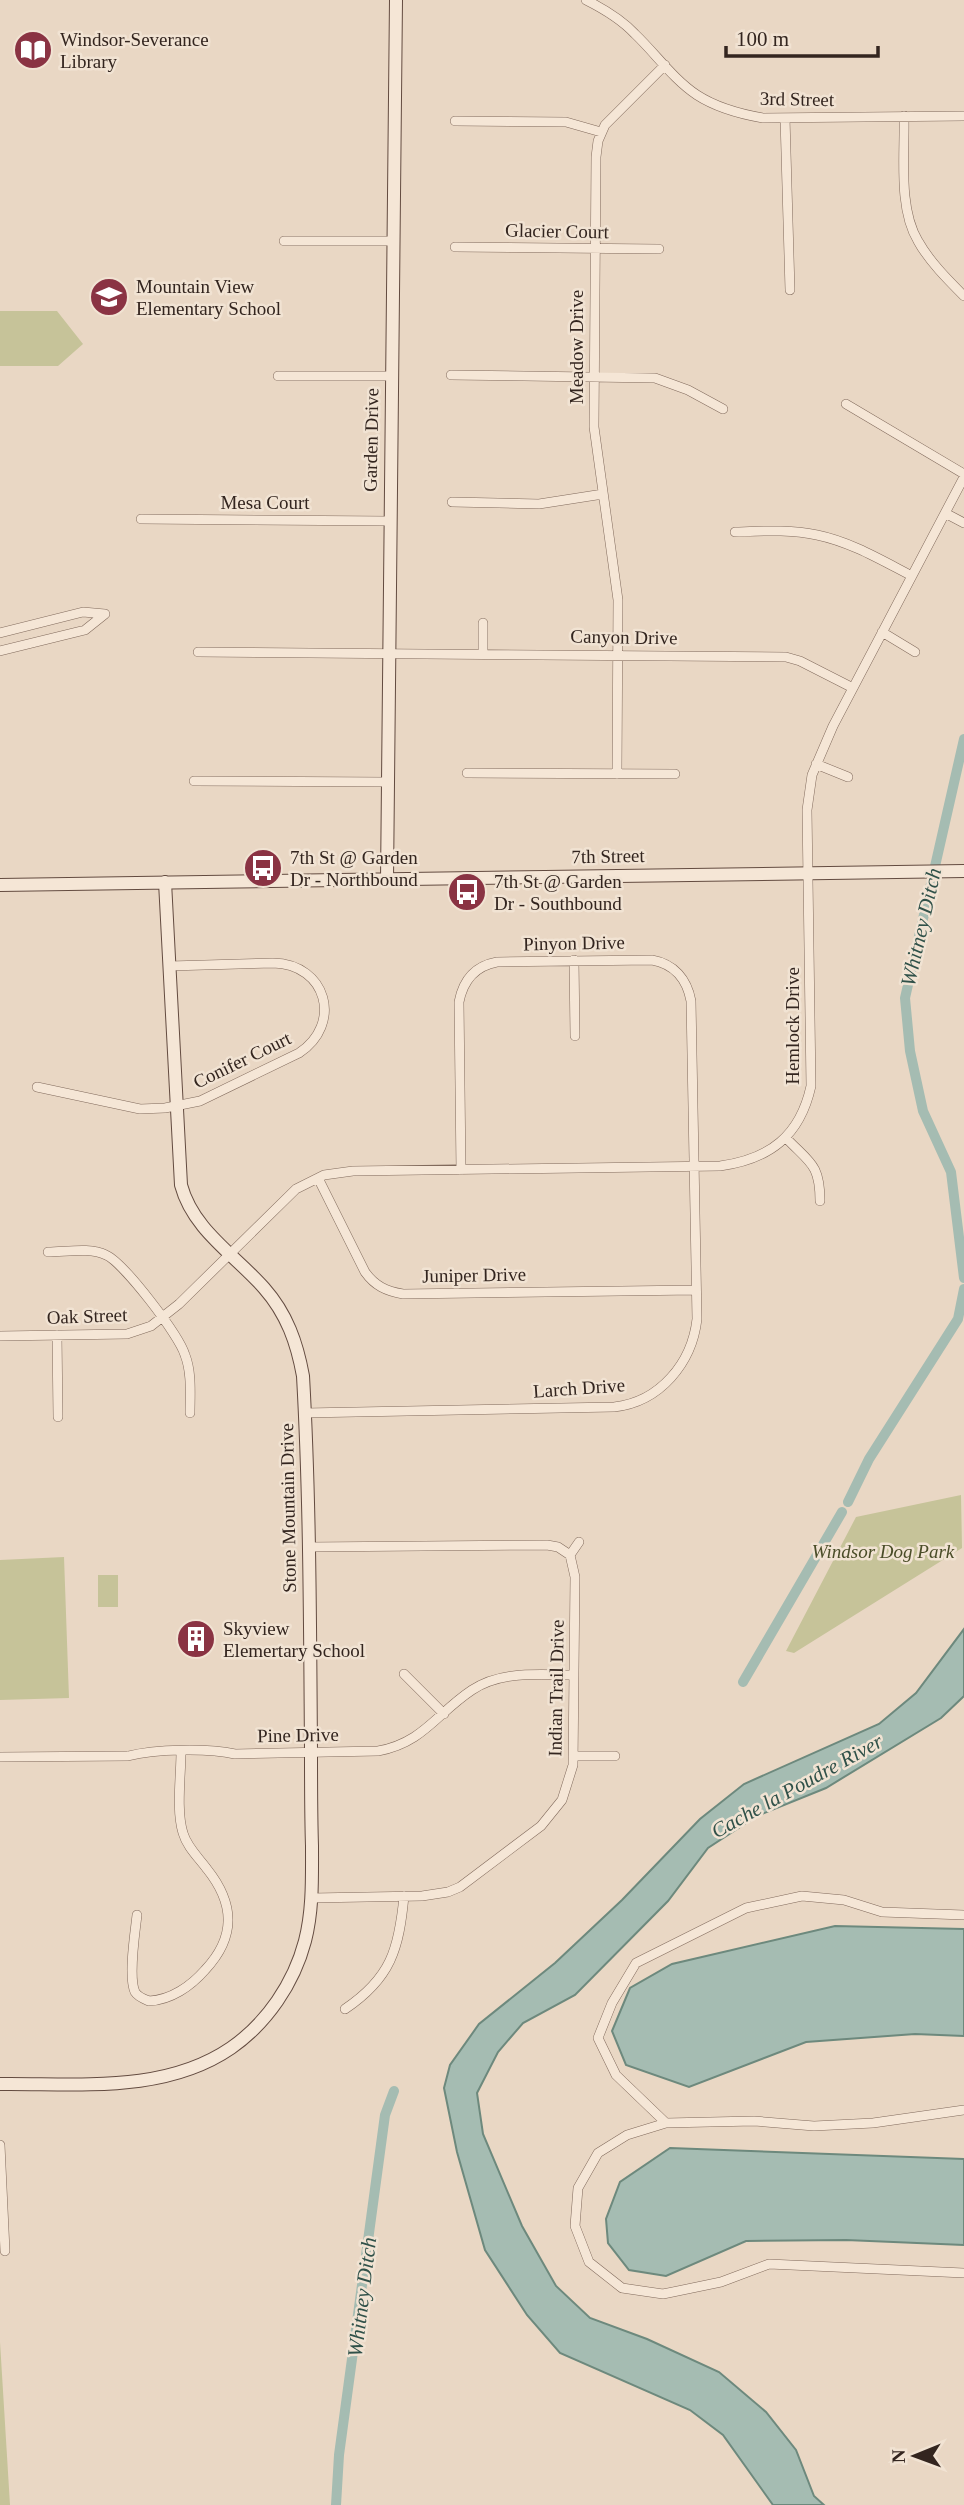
<svg xmlns="http://www.w3.org/2000/svg" width="964" height="2505" viewBox="0 0 964 2505" font-family="'Times New Roman',serif">
  <rect width="100%" height="100%" fill="#e9d7c4"/>
  <!-- green -->
  <path fill="#c6c399" d="M0 311H57L83 344 58 366H0Z
    M961 1495 962 1548 794 1653 786 1651 856 1517Z
    M64 1557 69 1698 0 1700V1560Z
    M98 1575H118V1607H98Z
    M0 2342 10 2505H0Z"/>
  <!-- water -->
  <path fill="#a5bcb2" stroke="#6d897d" stroke-width="2" d="M964 1629V1696L941 1718 826 1788 757 1816 708 1848 668 1901 575 1995 523 2023 498 2052 477 2093 483 2134 522 2226 556 2286 590 2318 647 2339 719 2372 766 2412 796 2450 814 2496 824 2505H773L723 2435 690 2410 560 2353 527 2315 485 2250 457 2152 444 2088 450 2065 479 2024 555 1963 622 1900 700 1819 744 1784 879 1724 916 1693Z
    M835 1926 964 1929V2036L915 2034 806 2042 689 2087 626 2065 612 2031 630 1988 672 1964Z
    M670 2148 964 2159V2245L846 2240 746 2241 666 2276 629 2270 608 2243 606 2219 620 2182Z"/>
  <g fill="none" stroke-linecap="round" stroke-linejoin="round">
    <!-- canal -->
    <path stroke="#a5bcb2" stroke-width="10" d="M964 739 905 998 910 1051 923 1111 951 1172 964 1278
      M848 1502 869 1459 958 1319 964 1289
      M743 1682 842 1512
      M336 2505 339 2455 385 2115 394 2091"/>
    <defs>
      <path id="street" d="M586 0C604 9 621 19 635 34 656 54 673 79 697 95 717 108 740 114 763 118L964 116
        M904 116C905 155 898 208 918 241 929 261 948 280 964 296
        M785 118 790 290
        M455 121 566 122 601 132
        M284 241H393
        M455 247 659 249
        M451 375 655 378 688 390 723 409
        M278 376H391
        M846 404 964 474
        M452 502 539 504 603 494
        M945 513 964 523
        M141 519 389 521
        M735 532C763 531 790 529 817 535 851 542 881 560 912 576
        M483 623V653
        M882 632 915 652
        M0 633 83 612 105 614
        M0 651 85 630 105 614
        M198 652 786 657 800 661 853 688
        M816 764 848 777
        M467 773 675 774
        M617 774 618 600 594 427 596 157 598 141 605 125 665 65
        M194 781 387 782
        M574 960 575 1036
        M37 1087 140 1109 165 1108 200 1101 299 1053C343 1024 327 964 273 963L170 966
        M786 1138C810 1163 820 1164 820 1201
        M318 1178 365 1272C375 1286 386 1291 403 1294L696 1290
        M48 1252C66 1252 90 1247 106 1255 124 1263 179 1335 185 1355 192 1373 190 1394 190 1413
        M57 1335 58 1417
        M0 1336 127 1334 151 1326 179 1304 296 1189 324 1175 353 1171 720 1166C770 1159 800 1136 811 1086L807 810 812 775 833 726 964 477
        M305 1413 614 1407C660 1402 692 1363 697 1319L691 1001C687 979 674 964 652 960L497 962C475 966 463 981 459 1002L461 1170
        M308 1547 547 1545 558 1547 570 1555 575 1577 573 1765 562 1800 541 1826 460 1887 448 1892 422 1896 312 1898
        M570 1555 579 1542
        M404 1674 444 1714
        M573 1756H615
        M0 1757 128 1756C155 1749 208 1748 235 1754L378 1751C423 1743 437 1713 472 1690 502 1670 540 1675 574 1675
        M137 1915C135 1933 128 1977 135 1992 138 1997 144 1999 149 2001 171 2000 191 1986 205 1970 236 1937 235 1904 207 1869 199 1858 187 1847 183 1833 176 1811 181 1775 181 1752
        M345 2009C391 1978 399 1949 404 1896
        M964 2110 873 2123 814 2126 754 2121 666 2123 627 2135 598 2153 578 2188 575 2226 589 2262 622 2288 663 2294 721 2282 769 2264 964 2273
        M666 2123 616 2075 598 2038 612 2003 636 1963 746 1908 802 1896 844 1900 882 1912 964 1915
        M0 2145 5 2251"/>
      <path id="secondary" d="M387 880 396 0
        M0 885 964 871
        M0 2084C77 2083 164 2094 231 2048 267 2023 294 1983 305 1941 313 1910 312 1878 312 1846 311 1815 311 1783 311 1751 310 1626 310 1501 303 1376 297 1343 287 1314 264 1288 235 1255 193 1230 181 1185L165 882"/>
    </defs>
    <!-- street casing -->
    <use href="#street" stroke="#816a5c" stroke-width="10"/>
    <!-- secondary casing -->
    <use href="#secondary" stroke="#634b40" stroke-width="14"/>
    <!-- street -->
    <use href="#street" stroke="#f5e6d6" stroke-width="9"/>
    <!-- secondary -->
    <use href="#secondary" stroke="#f5e6d6" stroke-width="12"/>
  </g>
  <!-- icons -->
  <defs>
    <symbol id="library-disc" viewBox="-11 -11 22 22"><circle r="9.5" fill="#8a3343" stroke="#f1e3d3"/><path d="M-6-4Q-3-5.5-.7-3.5V5Q-3 3-6 4ZM6-4Q3-5.5 .7-3.5V5Q3 3 6 4Z" fill="#fff"/></symbol>
    <symbol id="school-disc" viewBox="-11 -11 22 22"><circle r="9.5" fill="#8a3343" stroke="#f1e3d3"/><path d="M0-5L7-2L0 1L-7-2ZM-4 1L0 2.5L4 1V4Q0 6-4 4Z" fill="#fff"/></symbol>
    <symbol id="bus-disc" viewBox="-11 -11 22 22"><circle r="9.5" fill="#8a3343" stroke="#f1e3d3"/><path d="M-5-6H5V4H4V6H2V4H-2V6H-4V4H-5ZM-3.5-4V0h7V-4ZM-3.5 1.2v1.5H-2V1.2ZM2 1.2v1.5H3.5V1.2Z" fill="#fff"/></symbol>
    <symbol id="building-disc" viewBox="-11 -11 22 22"><circle r="9.5" fill="#8a3343" stroke="#f1e3d3"/><path d="M-4-6H4V6H1V3H-1V6H-4ZM-2.5-4.3h1.7v1.8h-1.7ZM.8-4.3h1.7v1.8H.8ZM-2.5-1h1.7V.8h-1.7ZM.8-1h1.7V.8H.8Z" fill="#fff"/></symbol>
  </defs>
  <g fill-rule="evenodd">
    <use href="#library-disc" x="11" y="28" width="44" height="44"/>
    <use href="#school-disc" x="87" y="275" width="44" height="44"/>
    <use href="#bus-disc" x="241" y="846" width="44" height="44"/>
    <use href="#bus-disc" x="445" y="870" width="44" height="44"/>
    <use href="#building-disc" x="174" y="1617" width="44" height="44"/>
  </g>
  <g text-anchor="middle" dominant-baseline="central" stroke-width="5" stroke-linejoin="round" paint-order="stroke">
    <!-- poi labels -->
    <g font-size="19" fill="#33251f" stroke="#f1e3d3" text-anchor="start">
      <text x="60" y="39">Windsor-Severance<tspan x="60" dy="22">Library</tspan></text>
      <text x="136" y="286">Mountain View<tspan x="136" dy="22">Elementary School</tspan></text>
      <text x="290" y="857">7th St @ Garden<tspan x="290" dy="22">Dr - Northbound</tspan></text>
      <text x="494" y="881">7th St @ Garden<tspan x="494" dy="22">Dr - Southbound</tspan></text>
      <text x="223" y="1628">Skyview<tspan x="223" dy="22">Elemertary School</tspan></text>
    </g>
    <!-- street labels -->
    <g font-size="19" fill="#33251f" stroke="#f1e3d3">
      <text transform="translate(797 99) rotate(1)">3rd Street</text>
      <text transform="translate(557 231) rotate(1)">Glacier Court</text>
      <text transform="translate(576 347) rotate(-90)">Meadow Drive</text>
      <text transform="translate(371 440) rotate(-89)">Garden Drive</text>
      <text x="265" y="502">Mesa Court</text>
      <text transform="translate(624 637) rotate(1)">Canyon Drive</text>
      <text transform="translate(608 856) rotate(-1)">7th Street</text>
      <text transform="translate(574 943) rotate(-1)">Pinyon Drive</text>
      <text transform="translate(792 1026) rotate(-90)">Hemlock Drive</text>
      <text transform="translate(242 1060) rotate(-26)">Conifer Court</text>
      <text transform="translate(474 1275) rotate(-1)">Juniper Drive</text>
      <text transform="translate(87 1316) rotate(-2)">Oak Street</text>
      <text transform="translate(579 1388) rotate(-4)">Larch Drive</text>
      <text transform="translate(288 1508) rotate(-91)">Stone Mountain Drive</text>
      <text transform="translate(556 1688) rotate(-89)">Indian Trail Drive</text>
      <text transform="translate(298 1735) rotate(-1)">Pine Drive</text>
    </g>
    <!-- park labels -->
    <g font-size="19" font-style="italic" fill="#4a4d28" stroke="#f1e3d3">
      <text x="883" y="1551">Windsor Dog Park</text>
    </g>
    <!-- water labels -->
    <g font-size="21" font-style="italic" fill="#305149" stroke="#f1e3d3">
      <text transform="translate(921 927) rotate(-77)">Whitney Ditch</text>
      <text transform="translate(797 1786) rotate(-29)">Cache la Poudre River</text>
      <text transform="translate(362 2297) rotate(-83)">Whitney Ditch</text>
    </g>
  </g>
  <!-- north arrow -->
  <g transform="translate(915 2456) rotate(269)" stroke="#f1e3d3" stroke-width="5" paint-order="stroke">
  <path d="M0-5L12 26L0 18L-12 26Z" fill="#33251f"/>
  <text y="-10" font-size="19" font-weight="bold" text-anchor="middle" fill="#33251f">N</text>
  </g>
  <!-- scale -->
  <path d="M726 46v10h152v-10" fill="none" stroke="#33251f" stroke-width="3.5"/>
  <text x="736" y="46" font-size="21" fill="#33251f" stroke="#f1e3d3" stroke-width="5" paint-order="stroke">100 m</text>
</svg>
